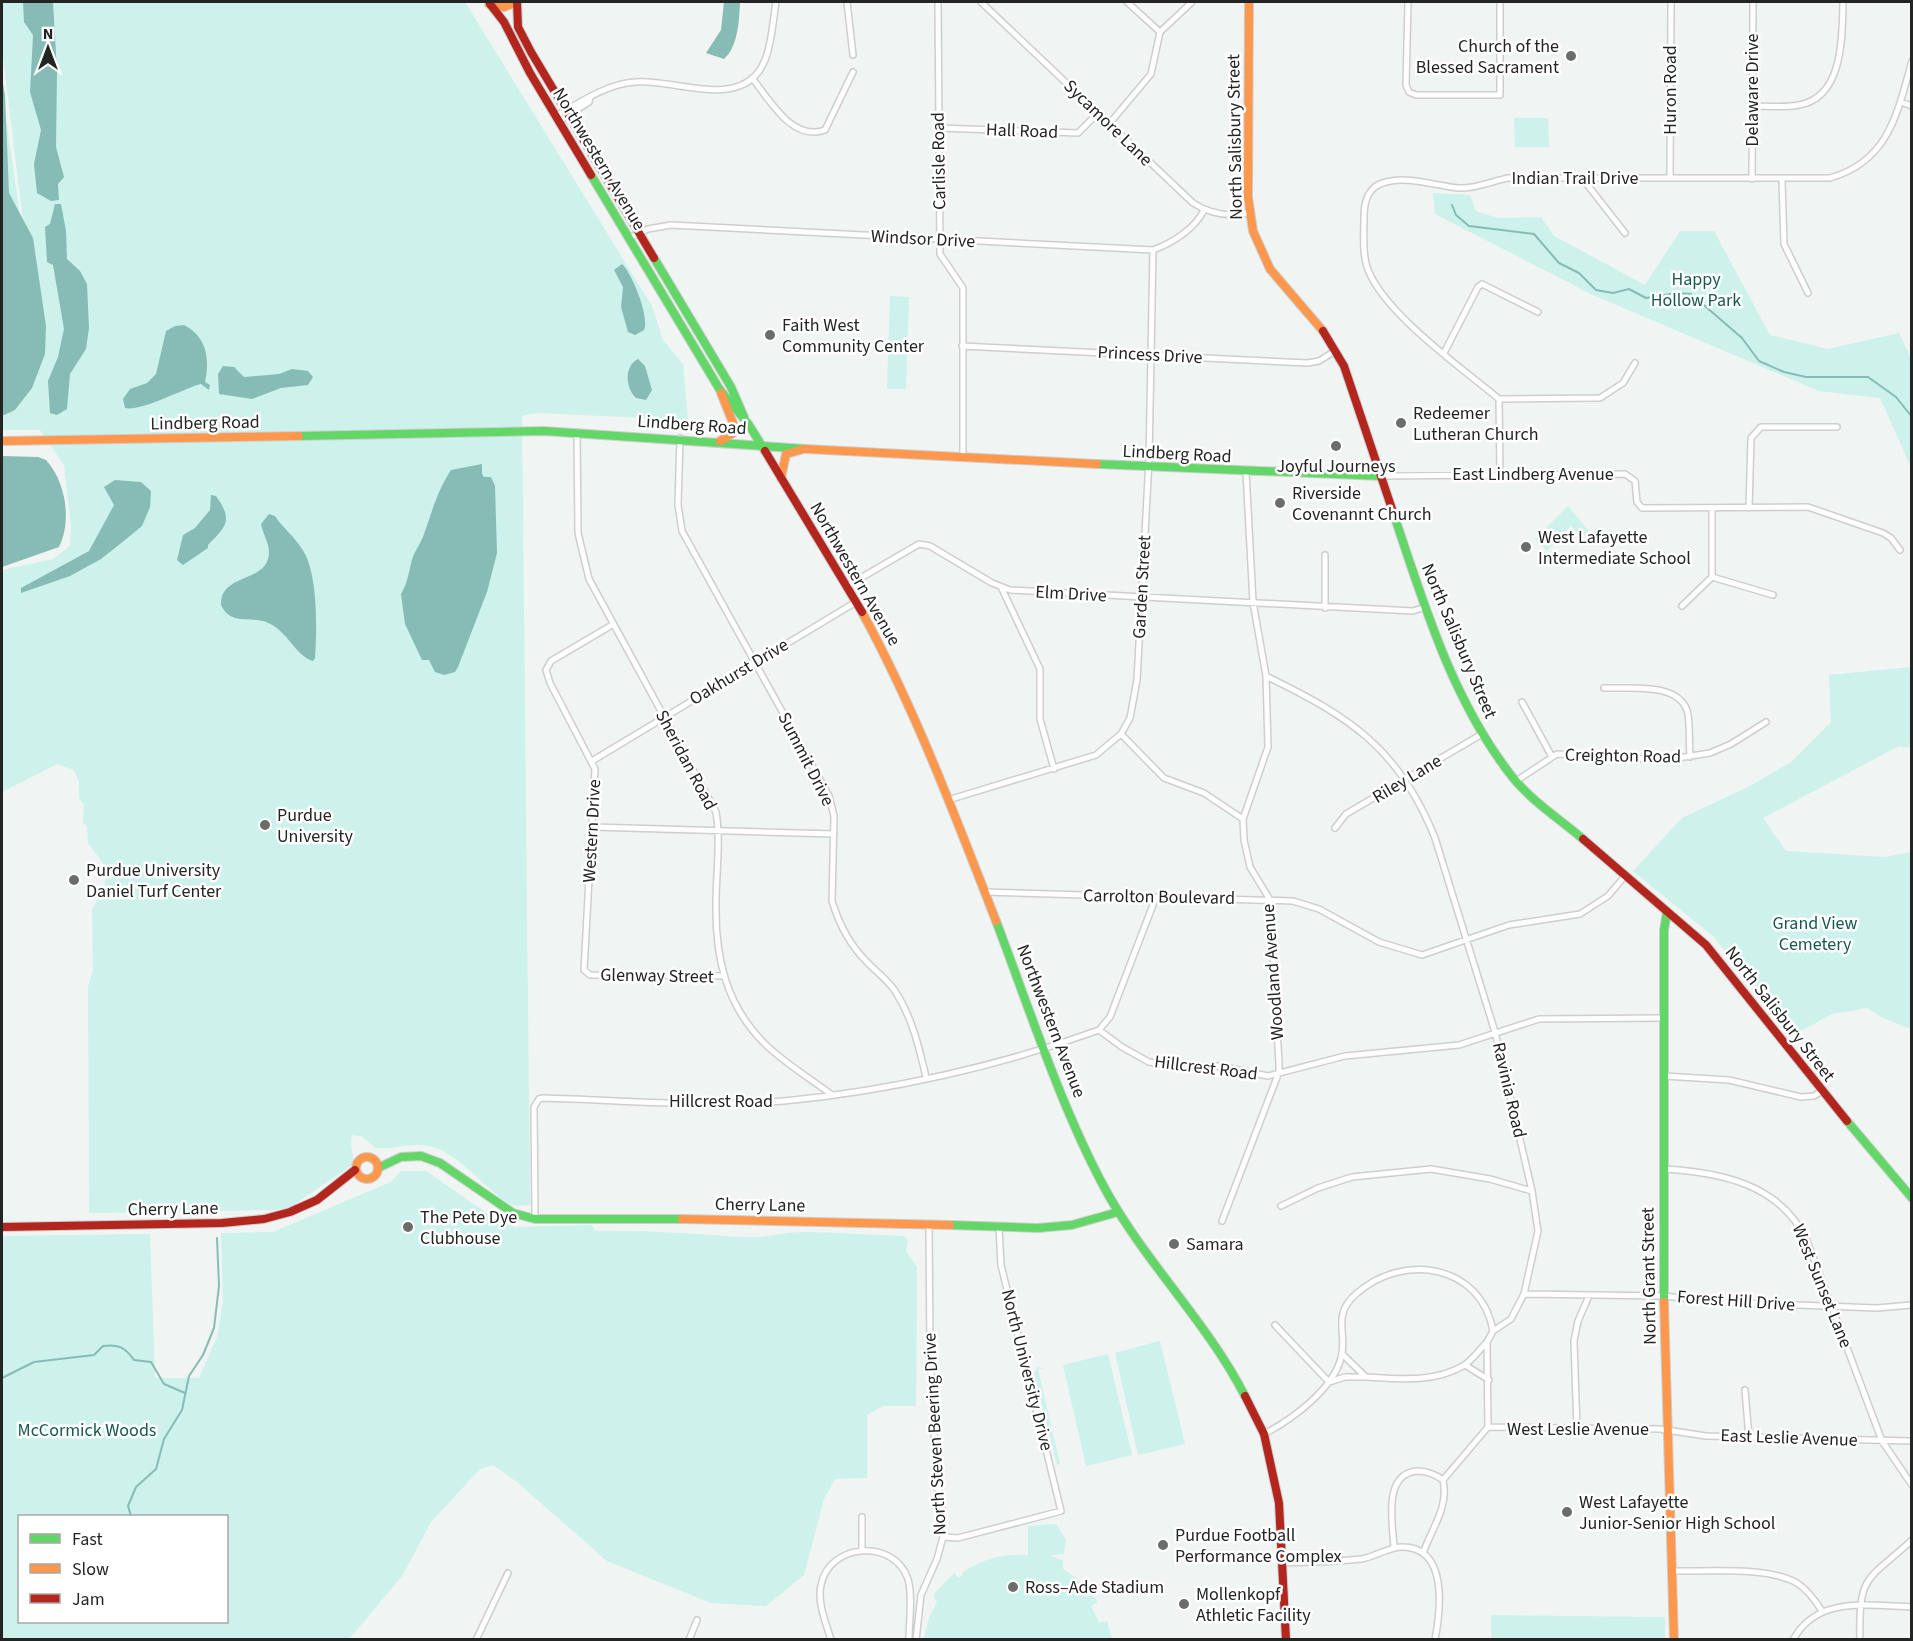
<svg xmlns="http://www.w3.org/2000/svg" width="1913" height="1641" viewBox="0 0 1913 1641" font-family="'Source Sans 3',sans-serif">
  <rect width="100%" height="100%" fill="#f0f4f3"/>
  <!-- green -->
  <path fill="#cdf1eb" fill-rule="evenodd" d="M2 2H465L652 306 663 340 683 364 688 420 537 413 522 416 530 1205C526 1205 520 1206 516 1206 496 1202 465 1158 436 1148 414 1140 398 1150 376 1148L361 1136 352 1135C348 1146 356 1154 352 1165L292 1206 276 1210 89 1213 88 987 93 970 92 909 105 887V866L88 843 87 827 83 822 84 805 79 798V782L74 770 57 764 2 792V570L53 559 70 546 71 528 64 465 40 430H2V92L34 312 2 48Z
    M1514 118H1548L1549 147H1515Z
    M1433 193 1470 195 1476 211 1497 218 1541 217 1554 236 1645 285 1680 231H1714L1770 335 1828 349 1899 333 1911 358V467L1880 398 1819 391 1593 295 1435 214Z
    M890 296 909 297 906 389H887Z
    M1568 506 1589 531 1582 538 1571 526 1547 551 1535 539Z
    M1911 667V748L1899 746 1763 818 1786 851 1885 857 1911 852V1029L1883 1018 1867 1008 1832 1014 1792 1036 1714 937 1633 871 1682 818 1750 786 1791 762 1831 722 1829 675Z
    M401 1171H426L498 1221 515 1227 592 1225 595 1231C644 1230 693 1234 741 1237 761 1239 780 1233 800 1232 835 1232 870 1235 905 1236L908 1241 906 1251 917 1267 916 1406H883L867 1415V1478L835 1479 824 1499 804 1575 766 1606 711 1603 607 1561 517 1482 493 1465 480 1469 431 1522 402 1576 349 1639H2V1236L150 1234 155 1378H199L217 1337 223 1302 221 1233 273 1232 391 1182ZM20 1516H226V1622H20Z
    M1160 1341 1185 1444 1138 1455 1115 1353Z
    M1108 1354 1132 1455 1086 1466 1063 1365Z
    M1038 1366 1043 1369H1038L1060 1464 1057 1465 1034 1373Z
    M1056 1524 1066 1540 1064 1554 1050 1555 1063 1561V1569C1077 1578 1088 1588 1098 1602L1091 1606 1099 1623 1107 1621 1112 1639H924L929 1618 937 1602 933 1595 954 1573 959 1578 963 1575 962 1573C981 1559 1004 1553 1028 1555V1526Z
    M1491 1615 1665 1617V1639H1491Z"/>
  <!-- water -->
  <path fill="#86bcb5" d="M23 2H53L57 71 56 147 64 177 58 184 59 200 51 201 37 193 34 164 41 130 30 92 33 35 24 22Z
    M724 2 740 3C739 21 738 47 724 59L706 53 721 30Z
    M2 78 5 95 9 193 33 238 46 326 45 354 32 388 15 410 2 416Z
    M55 204H61L66 231 67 259 80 271 87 284 89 328 86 349 70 374 67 409 57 415 50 413 48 381 58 357 64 329 53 265 47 262 45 227 50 224Z
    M622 264C632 273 650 318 644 330L635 335 628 332 621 307 623 287 614 270Z
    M184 325C207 337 210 359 205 382L210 385 209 390 201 384C182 389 141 412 125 408L123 399 130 389 147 383 156 374 166 331 175 326Z
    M638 359 645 366 652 390 646 400 636 398C625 388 624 366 638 359Z
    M223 366 234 367 244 377 279 374 292 369 308 371 313 377 308 385 281 388 252 399 219 394 218 374Z
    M2 456 38 457 46 460C66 482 72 521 59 547L2 567Z
    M482 464V474L484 477H491L495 486 497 553 487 592 458 667 455 672 444 675 435 672 429 660H422L405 624 401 594C407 584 408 576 411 564 412 554 421 544 424 534 432 512 437 491 451 470Z
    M115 480 141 482 151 491 150 507 142 526 125 540 101 559 70 576 21 593V588L89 551 114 505 104 487Z
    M211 495 216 496C233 520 227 526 208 545V548L183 565 177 560 183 535 195 528 210 510Z
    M269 514 275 516C283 528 296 538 304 552 318 577 317 629 315 658L313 661C294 655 288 630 266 622 250 616 231 626 221 605 220 572 269 584 269 552 269 543 263 534 261 524Z"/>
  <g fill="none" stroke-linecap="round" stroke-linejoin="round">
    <!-- stream -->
    <path stroke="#86bcb5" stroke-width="2" d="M1452 205 1456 215 1469 226 1534 234 1559 263 1579 273 1596 290 1613 293 1629 289 1646 298 1676 293 1691 294 1742 338 1759 361 1784 372 1806 377H1868L1896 397 1912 417
      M2 1378 34 1362 94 1355 103 1346C118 1344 125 1347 134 1360L151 1362 164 1384 185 1393
      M131 1516 128 1506 136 1487 156 1469 164 1439 182 1410 189 1376 203 1355 214 1328 219 1286 217 1238"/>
    <defs>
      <path id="street" d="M847 2 853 55
        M938 2 940 254 963 288V458
        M981 2 1193 203C1210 214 1229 217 1249 213
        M1127 2 1160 32
        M1408 2 1406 85 1409 92 1416 95H1500V2
        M752 78C770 100 792 142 825 130L853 72
        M1901 102 1912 106
        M1752 106C1767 106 1784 108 1799 105 1844 97 1842 36 1843 2
        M556 116C580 102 607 84 635 82 675 78 744 113 765 60 772 43 773 20 776 2
        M559 121 589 102 590 98
        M1109 124 1151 74 1160 32 1192 2
        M938 128 1078 133 1098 113
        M1582 178 1625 233
        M1670 178 1671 2
        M1752 179 1753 2
        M1782 180 1784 244 1808 293
        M629 238 648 229 671 225 1153 250C1172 243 1195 229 1204 210
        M962 346 1308 363 1319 361 1335 351
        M1444 353 1478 287 1482 284 1538 312
        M1499 399 1600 398 1623 383 1635 363
        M577 432 578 533 589 579 716 812C721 841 716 874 716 903 715 958 726 1006 766 1045 786 1064 811 1079 832 1095
        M680 438 678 505 682 531 829 796 834 816 832 901C839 924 849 944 866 961 875 971 887 979 895 991 912 1017 919 1047 926 1077
        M1500 475 1499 399C1462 368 1382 312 1367 267 1362 251 1364 233 1364 217 1364 201 1368 186 1386 182 1410 176 1436 186 1459 188 1476 189 1492 181 1508 178H1830C1889 161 1897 114 1912 61
        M1380 476 1625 474 1635 481 1637 502 1642 508 1808 507 1883 533 1891 538 1900 550
        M1749 508 1751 438 1761 427H1837
        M1325 555V608
        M1712 577 1773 595
        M847 586 919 544 930 546 992 583 1010 590 1413 611 1425 607
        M1002 589 1040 669V719L1054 769
        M1682 606 1712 577V509
        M612 625 551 661 546 670 550 683 595 769 584 970 590 975 723 976
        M1266 676C1350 717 1399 748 1435 838L1495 1032 1532 1191 1538 1231 1524 1294 1511 1319 1493 1331 1487 1342 1488 1427 1443 1480C1449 1507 1432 1528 1423 1553
        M1604 688C1629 689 1681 681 1688 714 1690 728 1689 743 1690 757
        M1522 702 1551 755
        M1121 734 1164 778 1204 793 1243 819
        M592 761 856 602
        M1516 781 1557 754 1665 760 1710 753 1731 744 1766 722
        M948 800 1096 755 1121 734 1130 718 1137 680 1149 460 1153 250
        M593 827 834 834
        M1335 828 1346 814 1482 734
        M985 892 1293 901 1319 909 1379 942 1422 955 1509 925 1580 914 1608 896 1625 876
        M1099 1030 1110 1017 1156 897
        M1664 1076 1729 1080 1801 1097 1814 1096 1822 1091
        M1663 1169C1720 1172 1781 1184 1807 1241L1882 1441 1912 1485
        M1281 1206 1318 1188 1352 1177 1431 1169 1490 1179 1532 1191
        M535 1219 534 1107 539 1099 543 1098C623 1100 705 1108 784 1101 889 1091 1000 1066 1099 1030L1122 1047 1149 1062 1178 1067 1219 1066 1268 1076 1345 1056 1459 1045 1539 1019 1663 1018
        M1222 1221 1279 1072V1064L1270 900 1250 867 1244 840 1243 819 1268 747 1266 676 1253 602 1246 472
        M1524 1294 1664 1296 1716 1302 1876 1308 1912 1305
        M1275 1325 1329 1382 1345 1377H1366
        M1342 1354 1366 1377C1399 1379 1433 1383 1463 1366 1472 1361 1479 1350 1487 1342
        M1465 1365 1489 1380
        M1745 1390 1749 1438
        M1488 1427 1660 1429 1706 1436 1912 1441
        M1577 1429 1574 1341 1578 1321 1589 1296
        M1264 1434C1293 1419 1333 1389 1341 1358 1348 1333 1331 1316 1356 1294 1403 1252 1481 1264 1493 1331
        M862 1517V1550
        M943 1537 958 1538 1061 1511 1001 1265 999 1228
        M1394 1548C1393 1525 1382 1474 1417 1471 1427 1471 1435 1474 1443 1480
        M1283 1563C1309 1562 1335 1562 1361 1559 1374 1557 1387 1548 1401 1547 1448 1546 1441 1608 1435 1640
        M1672 1571C1706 1572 1767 1566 1797 1583 1808 1590 1815 1600 1822 1611
        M476 1640 508 1573
        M689 1640 697 1620
        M831 1640C826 1623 817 1602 821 1585 829 1543 894 1538 908 1579 913 1597 909 1621 909 1640
        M916 1640 921 1595 937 1559 943 1537 941 1494 937 1488 930 1352 929 1224
        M1793 1640C1817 1595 1869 1606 1912 1607
        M1860 1640C1858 1573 1868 1581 1912 1540"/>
      <path id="fast" d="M591 175 720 390 749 425 765 451
        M654 258 731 387 744 417
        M299 436 544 431 806 449
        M1097 464 1380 476
        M1395 518C1425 608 1454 704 1514 779 1533 802 1561 820 1583 839
        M996 921C1030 1010 1063 1114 1109 1196 1149 1266 1208 1324 1245 1396
        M1847 1121 1912 1198
        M378 1168 401 1157 421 1156 440 1163 513 1213 535 1219H682
        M950 1225 1038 1228 1072 1225 1118 1212
        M1664 1302V930L1667 912"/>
      <path id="slow" d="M1249 2 1248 197 1253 231 1270 269 1323 331
        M489 4 504 7 517 2
        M2 441 299 436
        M720 441 733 433 735 428 721 393
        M806 449 1097 464
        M781 478 786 454 804 449
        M862 612C916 711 955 816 996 921
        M356 1168a11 11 0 1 1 22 0a11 11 0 1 1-22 0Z
        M682 1219 950 1225
        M1664 1302 1674 1640"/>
      <path id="jam" d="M517 2 518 27 531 52 654 258
        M490 4 504 22 530 73 591 175
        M1323 331 1344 366 1395 518
        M765 451 862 612
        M1583 839 1706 945 1847 1121
        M2 1227 222 1223 264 1219 290 1212 317 1200 355 1170
        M1245 1396 1264 1434 1279 1503 1286 1640"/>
    </defs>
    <!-- street casing -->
    <use href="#street" stroke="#cdcfcf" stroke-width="8"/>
    <!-- fast casing -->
    <use href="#fast" stroke="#cdcfcf" stroke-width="10"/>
    <!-- slow casing -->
    <use href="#slow" stroke="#cdcfcf" stroke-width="10"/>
    <!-- jam casing -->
    <use href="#jam" stroke="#cdcfcf" stroke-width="10"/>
    <!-- street -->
    <use href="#street" stroke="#fdfdfd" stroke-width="5"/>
    <!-- fast -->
    <use href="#fast" stroke="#63d668" stroke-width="8"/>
    <!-- slow -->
    <use href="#slow" stroke="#ff974d" stroke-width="8"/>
    <!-- jam -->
    <use href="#jam" stroke="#b3261e" stroke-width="8"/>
  </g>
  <!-- markers -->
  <g fill="#6a6d6c" stroke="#fff" stroke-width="2">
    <circle cx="1571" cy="56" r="6"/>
    <circle cx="770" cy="335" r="6"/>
    <circle cx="1401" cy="423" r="6"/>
    <circle cx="1336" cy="446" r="6"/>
    <circle cx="1280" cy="503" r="6"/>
    <circle cx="1526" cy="547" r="6"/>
    <circle cx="265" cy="825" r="6"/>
    <circle cx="74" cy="880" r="6"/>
    <circle cx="408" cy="1227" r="6"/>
    <circle cx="1174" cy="1244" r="6"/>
    <circle cx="1567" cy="1512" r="6"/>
    <circle cx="1163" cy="1545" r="6"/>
    <circle cx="1013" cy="1587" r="6"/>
    <circle cx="1184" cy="1604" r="6"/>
  </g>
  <g text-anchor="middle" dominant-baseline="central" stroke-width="5" stroke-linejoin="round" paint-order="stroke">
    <!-- poi labels -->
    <g font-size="18" fill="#222524" stroke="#fff" text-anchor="start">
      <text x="1559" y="46" text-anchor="end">Church of the<tspan x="1559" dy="21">Blessed Sacrament</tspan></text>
      <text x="782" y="325">Faith West<tspan x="782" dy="21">Community Center</tspan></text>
      <text x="1413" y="413">Redeemer<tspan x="1413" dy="21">Lutheran Church</tspan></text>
      <text x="1336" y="466" text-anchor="middle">Joyful Journeys</text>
      <text x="1292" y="493">Riverside<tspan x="1292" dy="21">Covenannt Church</tspan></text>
      <text x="1538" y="537">West Lafayette<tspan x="1538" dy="21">Intermediate School</tspan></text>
      <text x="277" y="815">Purdue<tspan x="277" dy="21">University</tspan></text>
      <text x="86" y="870">Purdue University<tspan x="86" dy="21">Daniel Turf Center</tspan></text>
      <text x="420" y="1217">The Pete Dye<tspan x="420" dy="21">Clubhouse</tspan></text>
      <text x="1186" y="1244">Samara</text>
      <text x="1579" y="1502">West Lafayette<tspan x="1579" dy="21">Junior-Senior High School</tspan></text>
      <text x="1175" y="1535">Purdue Football<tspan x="1175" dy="21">Performance Complex</tspan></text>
      <text x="1025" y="1587">Ross–Ade Stadium</text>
      <text x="1196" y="1594">Mollenkopf<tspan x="1196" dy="21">Athletic Facility</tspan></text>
    </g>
    <!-- street labels -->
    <g font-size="18" fill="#222524" stroke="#fff">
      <text transform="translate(1670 90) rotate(-90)">Huron Road</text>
      <text transform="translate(1752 90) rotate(-90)">Delaware Drive</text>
      <text transform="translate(1108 123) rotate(44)">Sycamore Lane</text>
      <text transform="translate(1022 131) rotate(2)">Hall Road</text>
      <text transform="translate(1235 137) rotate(-91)">North Salisbury Street</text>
      <text transform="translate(599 159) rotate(59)">Northwestern Avenue</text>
      <text transform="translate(939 161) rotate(-91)">Carlisle Road</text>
      <text x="1575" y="178">Indian Trail Drive</text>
      <text transform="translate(923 239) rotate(3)">Windsor Drive</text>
      <text transform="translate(1150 355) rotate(3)">Princess Drive</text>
      <text transform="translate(205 423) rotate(-1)">Lindberg Road</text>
      <text transform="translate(692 425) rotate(4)">Lindberg Road</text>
      <text transform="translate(1177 454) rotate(3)">Lindberg Road</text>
      <text x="1533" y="474">East Lindberg Avenue</text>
      <text transform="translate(855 574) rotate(60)">Northwestern Avenue</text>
      <text transform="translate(1142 587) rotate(-87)">Garden Street</text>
      <text transform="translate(1071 594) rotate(3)">Elm Drive</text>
      <text transform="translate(1459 641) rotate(67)">North Salisbury Street</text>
      <text transform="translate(739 672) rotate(-31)">Oakhurst Drive</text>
      <text transform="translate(1623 756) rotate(1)">Creighton Road</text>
      <text transform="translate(806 759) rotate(63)">Summit Drive</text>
      <text transform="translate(686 760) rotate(62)">Sheridan Road</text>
      <text transform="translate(1407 779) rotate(-31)">Riley Lane</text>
      <text transform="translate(592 831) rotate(-87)">Western Drive</text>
      <text transform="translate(1159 897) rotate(1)">Carrolton Boulevard</text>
      <text transform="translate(1273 972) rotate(-94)">Woodland Avenue</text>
      <text transform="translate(657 976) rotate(1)">Glenway Street</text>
      <text transform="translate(1780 1014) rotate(52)">North Salisbury Street</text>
      <text transform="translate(1051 1021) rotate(69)">Northwestern Avenue</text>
      <text transform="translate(1206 1068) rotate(7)">Hillcrest Road</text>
      <text transform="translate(1509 1090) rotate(77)">Ravinia Road</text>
      <text x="721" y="1101">Hillcrest Road</text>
      <text transform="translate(760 1205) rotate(1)">Cherry Lane</text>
      <text transform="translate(173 1209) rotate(-1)">Cherry Lane</text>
      <text transform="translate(1649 1276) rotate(-91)">North Grant Street</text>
      <text transform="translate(1822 1286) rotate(68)">West Sunset Lane</text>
      <text transform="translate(1736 1301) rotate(4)">Forest Hill Drive</text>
      <text transform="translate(1027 1370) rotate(76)">North University Drive</text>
      <text x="1578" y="1429">West Leslie Avenue</text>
      <text transform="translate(935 1434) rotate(-93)">North Steven Beering Drive</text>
      <text transform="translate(1789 1438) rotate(2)">East Leslie Avenue</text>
    </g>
    <!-- park labels -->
    <g font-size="18" fill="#185851" stroke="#fff">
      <text x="1696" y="279">Happy<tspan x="1696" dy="21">Hollow Park</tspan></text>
      <text x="1815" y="923">Grand View<tspan x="1815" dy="21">Cemetery</tspan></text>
      <text x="87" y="1430">McCormick Woods</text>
    </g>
  </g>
  <!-- border -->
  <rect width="1913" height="1641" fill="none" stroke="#222524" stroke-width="6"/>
  <!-- legend -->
  <rect x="18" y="1515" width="210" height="108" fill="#ffffff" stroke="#a7a8a7" stroke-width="1.5"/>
  <rect x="30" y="1534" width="30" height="9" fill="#63d668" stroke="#a7a8a7" stroke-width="1.5"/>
  <text x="72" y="1545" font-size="18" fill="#222524">Fast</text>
  <rect x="30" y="1564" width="30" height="9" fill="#ff974d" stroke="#a7a8a7" stroke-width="1.5"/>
  <text x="72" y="1575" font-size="18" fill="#222524">Slow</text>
  <rect x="30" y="1594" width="30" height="9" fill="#b3261e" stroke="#a7a8a7" stroke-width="1.5"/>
  <text x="72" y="1605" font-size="18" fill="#222524">Jam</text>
  <!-- north arrow -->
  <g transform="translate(48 48)" stroke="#ffffff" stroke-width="4.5" paint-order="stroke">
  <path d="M0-4.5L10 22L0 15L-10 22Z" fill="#222524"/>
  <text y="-9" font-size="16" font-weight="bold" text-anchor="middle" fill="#222524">N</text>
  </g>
</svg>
